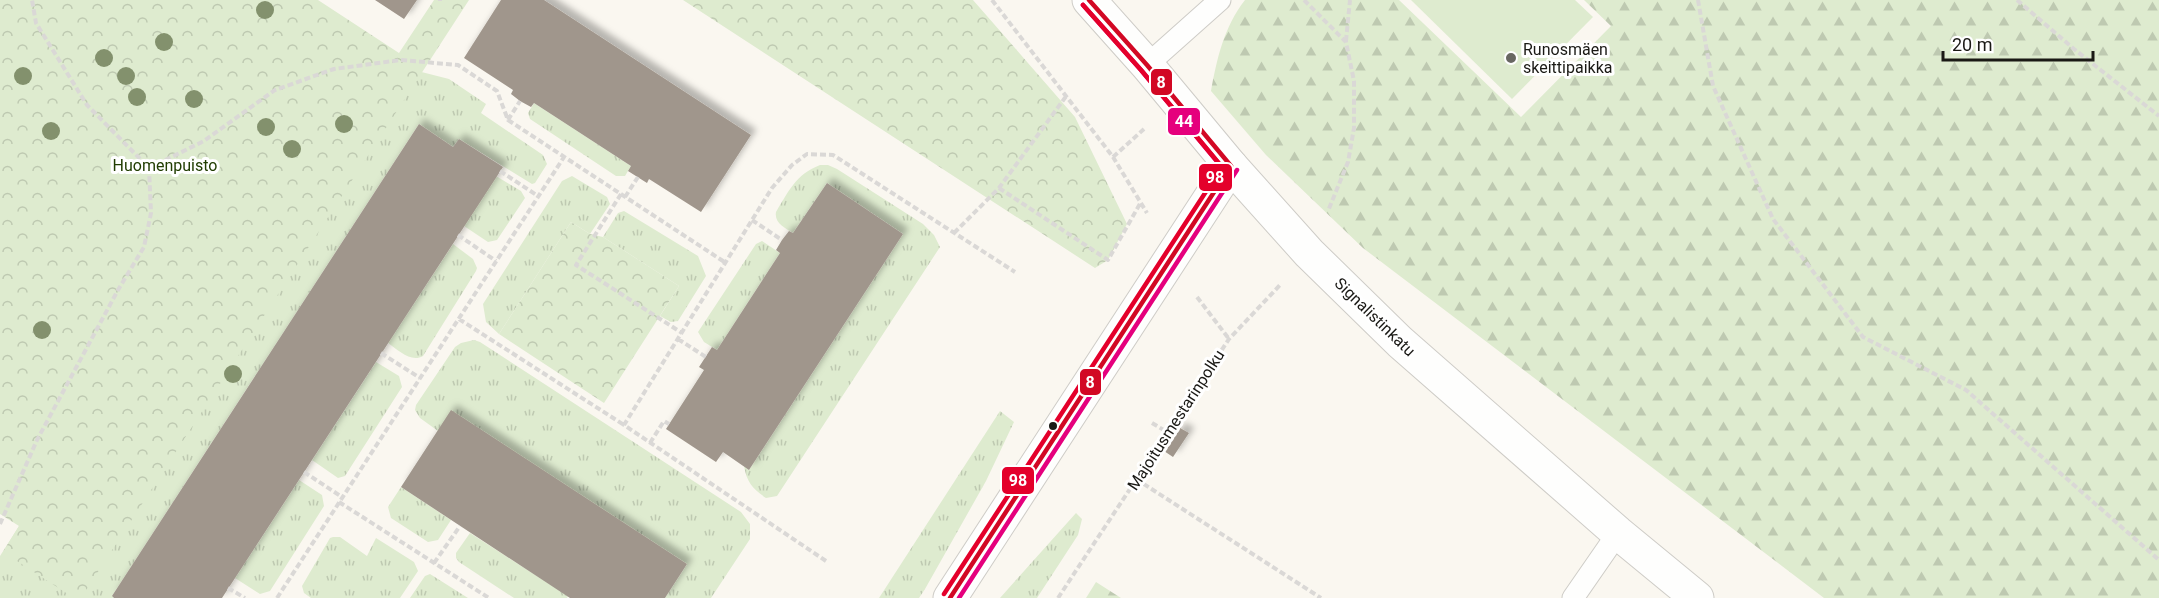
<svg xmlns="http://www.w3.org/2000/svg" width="2159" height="598" viewBox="0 0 2159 598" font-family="Roboto,sans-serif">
  <defs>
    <pattern id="grass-tufts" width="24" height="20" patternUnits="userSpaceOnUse" patternTransform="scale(1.5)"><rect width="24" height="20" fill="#deebcf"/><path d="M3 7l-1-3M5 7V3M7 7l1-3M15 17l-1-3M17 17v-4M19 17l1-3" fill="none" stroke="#bec9b1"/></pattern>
    <pattern id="forest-firs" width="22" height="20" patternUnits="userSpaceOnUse" patternTransform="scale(1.5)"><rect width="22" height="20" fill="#deebcf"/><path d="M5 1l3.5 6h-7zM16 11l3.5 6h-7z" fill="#bec9b1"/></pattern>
    <pattern id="park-crowns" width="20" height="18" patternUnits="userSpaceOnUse" patternTransform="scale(1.5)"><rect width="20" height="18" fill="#deebcf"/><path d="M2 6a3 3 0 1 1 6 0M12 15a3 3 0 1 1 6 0" fill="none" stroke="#bec9b1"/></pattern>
    <filter id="shadow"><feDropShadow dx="5.5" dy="-5.5" stdDeviation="3" flood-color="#0004"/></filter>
  </defs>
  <rect width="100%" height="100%" fill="#faf7f0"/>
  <!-- grass -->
  <path fill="url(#grass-tufts)" d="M398 66 449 79 486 104 481 113 543 155 547 164 535 183 532 184 459 139 453 147 419 124 112 596 114 598H0V556L19 526Z
    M534 103 631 166 625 176H616L530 119 528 113Z
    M820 165H828L837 169 923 224 934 235 940 247 777 496 766 498C753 489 747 483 744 466L749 470 903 234 827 183 793 233C785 228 774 223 776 212 789 191 795 175 820 165Z
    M496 176 521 191 525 198 497 240 488 242 464 226Z
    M572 176 607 197 610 204 590 234 571 222 499 334 486 322 483 304 562 181Z
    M624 211 698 256 706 276 678 321 671 322 660 316 679 286 603 237 618 213Z
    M762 241 780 253 717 350 704 342 698 332 756 244Z
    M453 244 473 259 477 268 476 271 423 356C411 363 398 350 388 343Z
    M474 340 480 342 741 512 750 524V539L711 598H665L687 564 451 411 438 431 420 418 415 410 416 405 455 347 461 343Z
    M376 362 399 376 402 387 345 476 338 478 312 460Z
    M1000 411 1014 422 986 481 925 589 919 598H879Z
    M299 480 322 495 324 506 270 591 260 594 235 578Z
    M401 487 451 520 438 540 428 542 391 518 388 507Z
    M1076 513 1082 519 1078 535 1037 598H1000Z
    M470 533 568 596 567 598H514L459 562 456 558V553Z
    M333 537H340L367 556 376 538 414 562 418 571 400 598H311L304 593 302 586 330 538Z
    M430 574 468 598H410L425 576Z"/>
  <!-- forest -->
  <path fill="url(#forest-firs)" d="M1245 0H1399L1521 117 1611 26 1584 0H2159V598H1824L1363 248 1266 155 1211 91C1217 58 1224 27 1245 0Z
    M1096 582 1121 598H1086Z"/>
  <!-- park -->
  <path fill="url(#park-crowns)" d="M0 0H318L399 53 434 0H469L81 598H74L3 552 19 526 0 514Z
    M683 0H973L1075 117 1127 224 1108 260 1095 268Z
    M571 222 590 234 603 237 679 286 604 403 499 334Z"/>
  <!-- pitch -->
  <path fill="#deebcf" d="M1411 0H1575L1593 17 1512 99Z"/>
  <!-- building -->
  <path fill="#a0968c" filter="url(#shadow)" d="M375 0H417L404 19Z
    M501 0H544L751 135 701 212 649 179 647 183 628 171 631 166 534 103 531 107 520 101 511 94 513 90 464 58Z
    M419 124 453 147 459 139 503 167 222 598H114L112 596Z
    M827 183 903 234 749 470 723 452 716 462 666 429 704 370 699 367 712 347 717 350 780 253 776 250 782 240 789 231 793 233Z
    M451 410 687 564 665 598H570L401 487Z
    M1180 428 1189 433 1173 457 1164 451Z"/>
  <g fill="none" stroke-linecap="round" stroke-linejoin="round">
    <defs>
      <path id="service" d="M1147 65 1220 0
        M1573 598 1618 533"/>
      <path id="minor" d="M1231 166 1309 253 1400 342 1618 533 1697 598"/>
      <path id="tertiary" d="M950 598 1231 166 1147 65 1089 0"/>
    </defs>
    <!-- service casing -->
    <use href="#service" stroke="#ceccc7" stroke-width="23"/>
    <!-- minor casing -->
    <use href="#minor" stroke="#ceccc7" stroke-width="35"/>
    <!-- tertiary casing -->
    <use href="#tertiary" stroke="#ceccc7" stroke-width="35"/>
    <!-- path -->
    <path stroke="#dad8d6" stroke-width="4" stroke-dasharray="6 3" stroke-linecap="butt" d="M992 0 1113 157 1147 213
      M1304 0 1346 42 1354 81V128L1348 162 1328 211
      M1698 0 1713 86 1773 219 1863 337 1966 390 2159 560
      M2017 0 2074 49 2159 116
      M440 1V0
      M1346 41 1350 0
      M508 120 520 101
      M1113 157 1144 129
      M149 168 204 141 275 90 334 69 401 60 458 65 497 91 508 120 726 263
      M500 171 538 196
      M999 188 1108 260 1141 202
      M621 194 576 265 682 333
      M625 197 638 177
      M752 220 782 240
      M954 233 999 188 1067 95
      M458 235 496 261
      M1197 297 1229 339
      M459 319 624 425
      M678 339 706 357
      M381 353 420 378
      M1152 423 1167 432
      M650 443 664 421 669 424
      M304 472 342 497
      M1136 479 1321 598
      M339 502 489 598
      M0 524 37 440 118 290 144 247 151 213 149 168 87 105 36 23 32 0
      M826 561 624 425 772 188 792 165 807 154 833 155 1015 272
      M434 563 460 526
      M228 588 245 598
      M277 598 564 157
      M1058 598 1229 339 1281 284"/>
    <!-- service -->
    <use href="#service" stroke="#fefefd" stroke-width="21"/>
    <!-- minor -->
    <use href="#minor" stroke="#fefefd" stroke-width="33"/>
    <!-- tertiary -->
    <use href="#tertiary" stroke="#fefefd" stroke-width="33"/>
    <defs>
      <path id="bus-1" d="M1089 0 1147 65 1231 166
        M950 598 1231 166"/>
      <path id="bus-2" d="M1083 5 1141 70 1225 171
        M959 598 1237 170"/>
      <path id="bus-3" d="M944 594 1222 167 1141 70 1083 5"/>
    </defs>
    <!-- bus-1 casing -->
    <use href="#bus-1" stroke="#fff" stroke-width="9"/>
    <!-- bus-2 casing -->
    <use href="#bus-2" stroke="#fff" stroke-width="9"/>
    <!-- bus-3 casing -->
    <use href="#bus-3" stroke="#fff" stroke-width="9"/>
    <!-- bus-1 -->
    <use href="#bus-1" stroke="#d20824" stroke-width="4.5"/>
    <!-- bus-2 -->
    <use href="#bus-2" stroke="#e5007d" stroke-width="4.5"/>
    <!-- bus-3 -->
    <use href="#bus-3" stroke="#e4002b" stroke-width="4.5"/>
  </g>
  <!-- trees -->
  <g fill="#83916d">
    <circle cx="265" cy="10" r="9"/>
    <circle cx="164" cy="42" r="9"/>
    <circle cx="104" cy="58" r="9"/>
    <circle cx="23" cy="76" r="9"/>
    <circle cx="126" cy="76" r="9"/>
    <circle cx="137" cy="97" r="9"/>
    <circle cx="194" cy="99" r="9"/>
    <circle cx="344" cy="124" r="9"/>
    <circle cx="266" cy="127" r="9"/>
    <circle cx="51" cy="131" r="9"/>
    <circle cx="292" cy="149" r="9"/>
    <circle cx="42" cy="330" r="9"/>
    <circle cx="233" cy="374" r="9"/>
  </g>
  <!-- markers -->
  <circle fill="#686762" stroke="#fff" stroke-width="2" cx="1511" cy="58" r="6"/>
  <circle fill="#1a1915" stroke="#fff" stroke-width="2" cx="1053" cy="426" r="5"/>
  <g text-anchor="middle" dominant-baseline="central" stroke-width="6" stroke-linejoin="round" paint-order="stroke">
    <!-- poi labels -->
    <g font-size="16" fill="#1a1915" stroke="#fff" text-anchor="start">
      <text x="1523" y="49">Runosmäen<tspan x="1523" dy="18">skeittipaikka</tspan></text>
    </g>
    <!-- park labels -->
    <g font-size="16" fill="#213d02" stroke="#fff">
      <text x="165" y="165">Huomenpuisto</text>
    </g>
    <!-- street labels -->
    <g font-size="16" fill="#1a1915" stroke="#fff">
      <text transform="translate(1375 317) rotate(44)">Signalistinkatu</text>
      <text transform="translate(1176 420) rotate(-57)">Majoitusmestarinpolku</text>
    </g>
  </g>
  <g stroke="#fff" stroke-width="2">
    <rect x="1150" y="68" width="23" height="28" rx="6" fill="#d20824"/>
    <rect x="1167" y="107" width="34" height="29" rx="6" fill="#e5007d"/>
    <rect x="1198" y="163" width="35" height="29" rx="6" fill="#e4002b"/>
    <rect x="1079" y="368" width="23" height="28" rx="6" fill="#d20824"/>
    <rect x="1001" y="466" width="34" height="29" rx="6" fill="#e4002b"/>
  </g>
  <g font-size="16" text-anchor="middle" font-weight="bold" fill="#fff">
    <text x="1161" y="88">8</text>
    <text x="1184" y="127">44</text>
    <text x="1215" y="183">98</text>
    <text x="1090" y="388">8</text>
    <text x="1018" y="486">98</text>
  </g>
  <!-- scale -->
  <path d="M1943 51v9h150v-9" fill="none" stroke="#1a1915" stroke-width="3"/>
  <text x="1952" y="51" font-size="18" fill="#1a1915" stroke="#ffffff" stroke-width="4.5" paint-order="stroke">20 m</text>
</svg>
